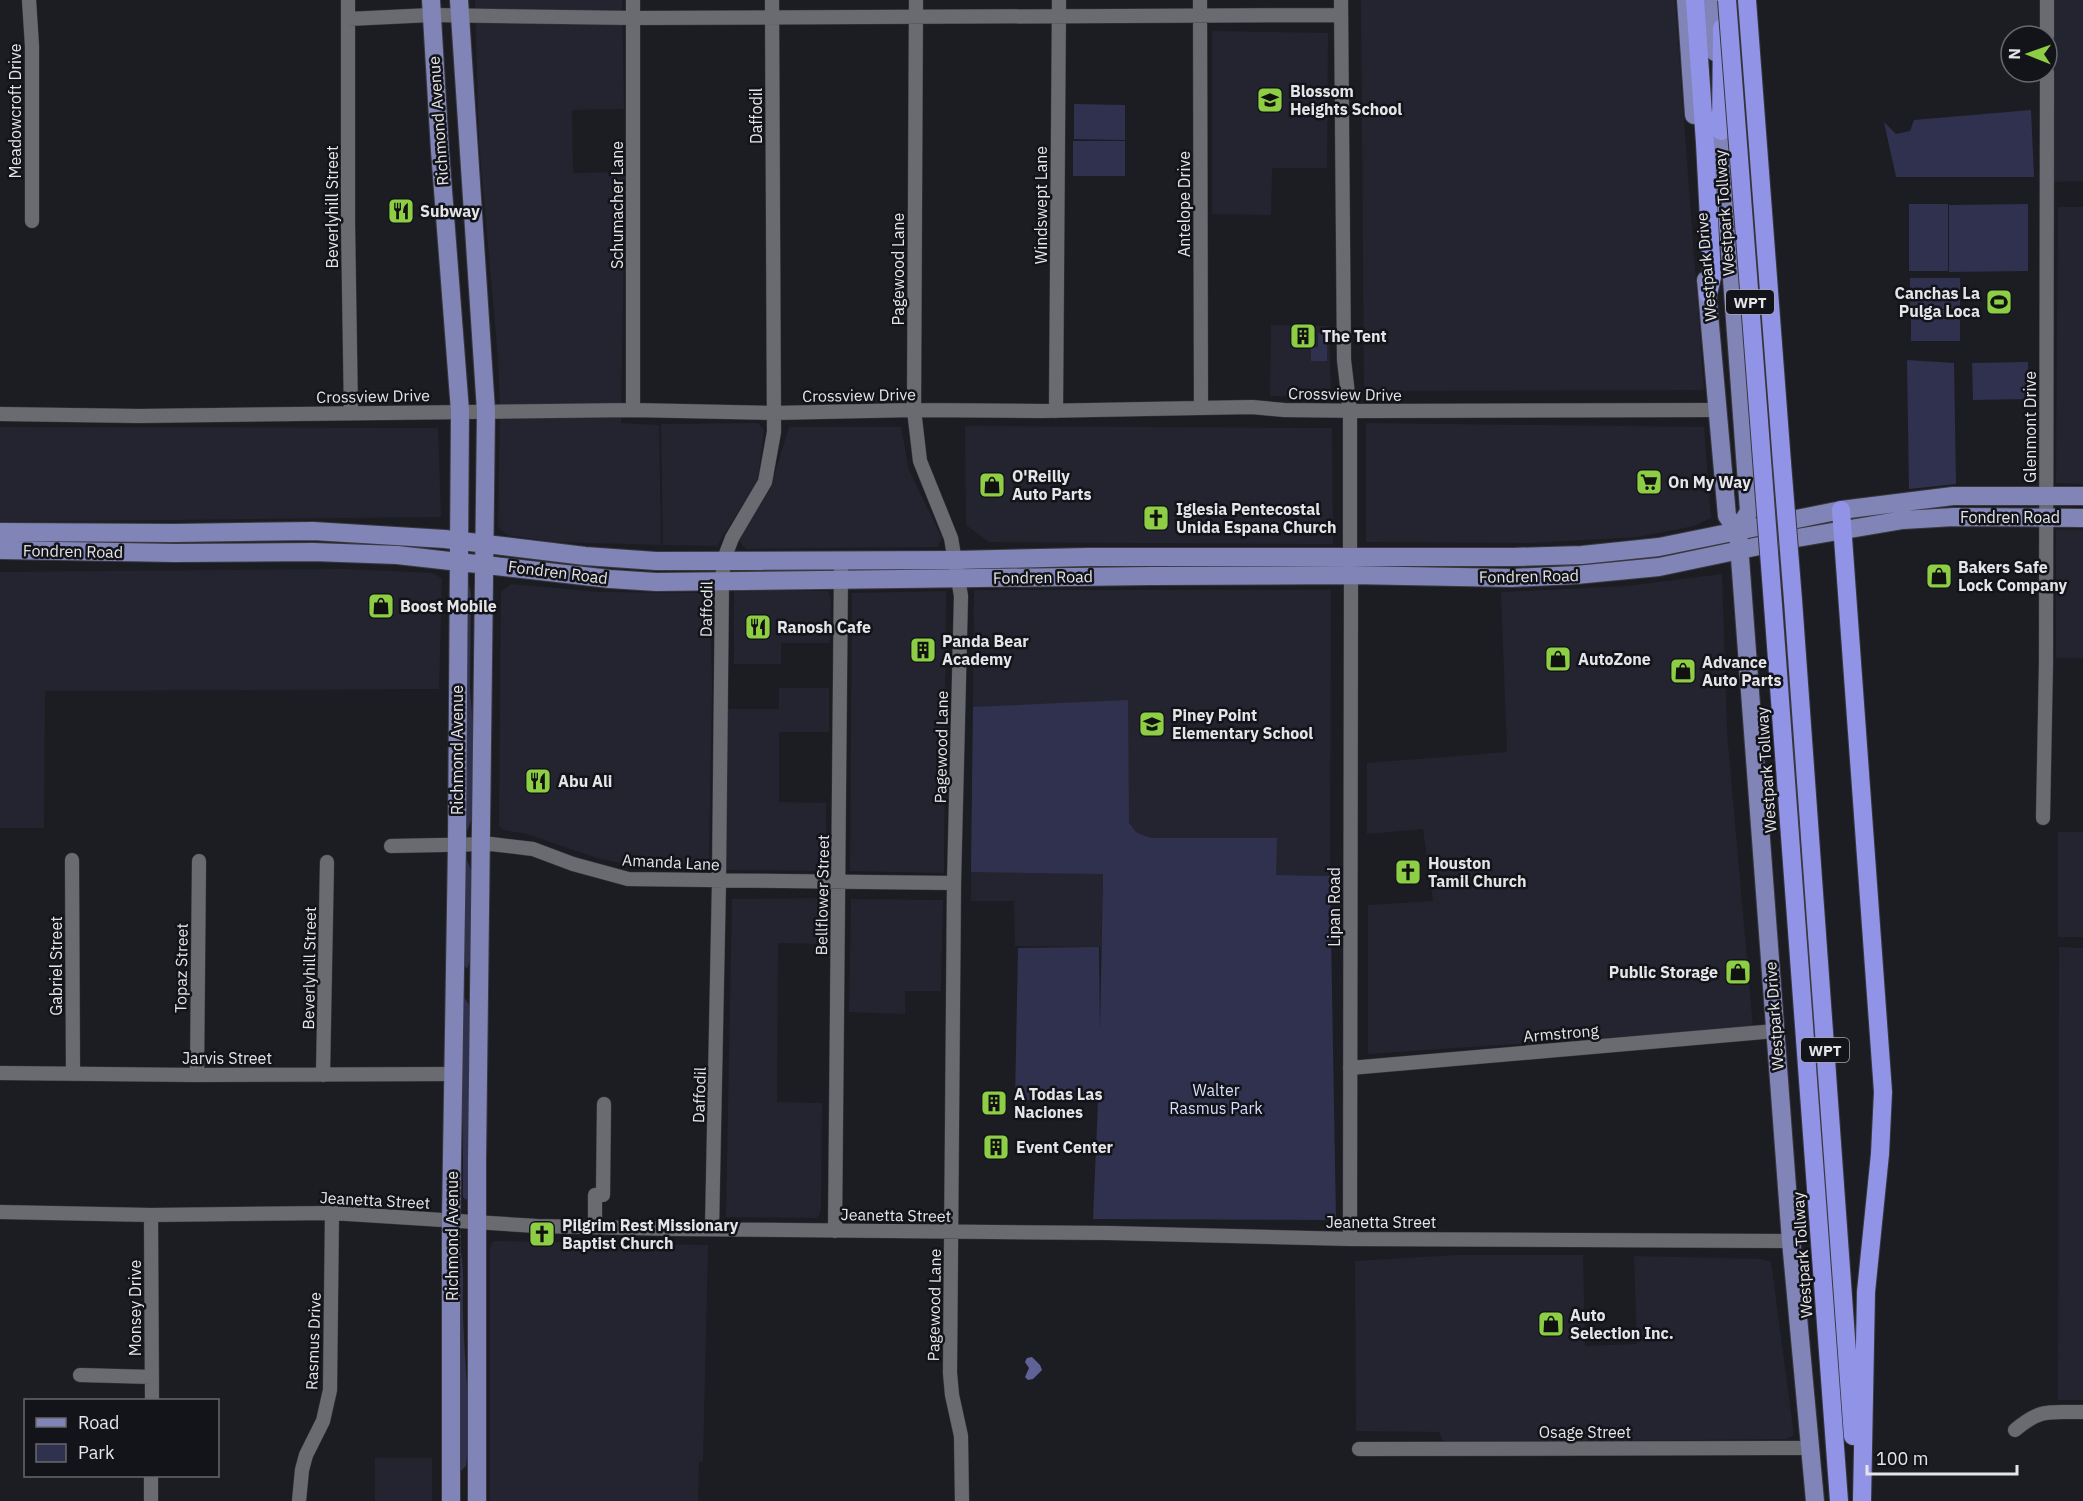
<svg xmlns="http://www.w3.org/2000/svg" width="2083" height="1501" viewBox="0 0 2083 1501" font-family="'IBM Plex Sans',sans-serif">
  <rect width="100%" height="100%" fill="#1c1d22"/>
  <!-- built -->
  <path fill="#23242f" d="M475 0H622L624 109 572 110 573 173 625 172 621 423 659 425 661 545 555 542 507 535 498 527 500 406 498 359 479 142Z
    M1361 0H1675L1704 390 1364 391Z
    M2052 0H2083V181L2052 182Z
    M1212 31 1328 33 1327 168H1272L1271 215 1212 214Z
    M2058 207H2083V484L2056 483Z
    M1271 325 1329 326 1331 397 1270 396Z
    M758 423 764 430 758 479 717 546 663 545 661 424Z
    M1366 423 1704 427 1711 518 1694 526 1638 537 1531 543 1366 542Z
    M965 426 1332 428 1333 544 989 542 966 525Z
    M0 427 438 428 441 517 0 522Z
    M789 427H901L909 470 942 538 938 547 746 549 739 541 770 489Z
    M2056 530H2083V658H2056Z
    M345 569 433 573 442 579 439 689 45 691 44 828H0V572Z
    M1722 574 1727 732 1753 1028 1368 1054V905L1433 901 1423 829 1367 834V763L1507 752 1501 592 1627 586Z
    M511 584 600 592 710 593 712 687 709 864 637 866 600 859 527 834 504 830 499 826 501 592Z
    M974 590H1331L1330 876 1103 873 1101 947 1015 946 1014 901H971Z
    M734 591H828L831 599 830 643H781V664H734Z
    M946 591 944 873 850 871 852 593Z
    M779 688H829V732H779V802L826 803V871L725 870 726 709H779Z
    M2058 832H2083V937H2058Z
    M824 898 823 944 778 943 777 1102 822 1103 821 1211 817 1218 726 1217 732 899Z
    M851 899 943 900 941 991H905V1014L849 1012Z
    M2059 947 2083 948V1400H2058Z
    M493 1241 708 1245 703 1461 699 1462 698 1501H490V1247Z
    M1457 1255H1583L1585 1346 1637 1344 1634 1256 1760 1259 1771 1262 1794 1435 1786 1439 1444 1443 1439 1432 1356 1431 1355 1261Z
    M375 1458H432V1501H375Z"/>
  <!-- green -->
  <path fill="#30314e" d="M1074 104 1125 105V140L1074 139Z
    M2031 110 2034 177H1896L1884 122 1896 134 1910 131 1914 120Z
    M1073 141H1125V176H1073Z
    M1909 204H1948V271H1909Z
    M2028 204V271L1949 272V205Z
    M1910 278H1960V309H1910Z
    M1911 310H1960V341H1911Z
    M1318 333H1327V361H1311V348L1318 347Z
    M1907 360 1954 363 1956 484 1909 489Z
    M2028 362V399L1973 400 1972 363Z
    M468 582 471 593 470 687 473 729V816L467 831 461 813 464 590Z
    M1128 700 1129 823 1137 833 1151 838H1277L1276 875 1330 876 1336 1220 1093 1219 1098 1101 1015 1100 1018 948 1099 947 1100 1032 1103 874 971 872 973 707Z
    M466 857 472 873 470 960 467 969 462 962 461 875Z
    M463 996 469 1004 470 1021 469 1193 466 1200 463 1197V1129L461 1105Z
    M460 1247C465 1270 462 1289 463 1312 464 1364 472 1415 466 1466L460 1472 456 1452V1304Z"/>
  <!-- water -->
  <path fill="#5f6296" d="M1032 1357 1040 1365 1042 1370 1033 1379 1028 1380 1025 1377 1029 1368 1025 1362 1027 1358Z"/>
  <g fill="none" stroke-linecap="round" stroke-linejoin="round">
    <defs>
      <path id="minor" d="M29 0 32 46V221
        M348 0V223L351 413
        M916 0 914 410 920 461 951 538 961 596 954 883 950 1373 952 1395 961 1436 962 1501
        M1200 0 1201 408
        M1341 0 1344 360 1350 411V557
        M348 19 431 15 633 18 1341 15
        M2047 36V0
        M633 410V0
        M1056 411 1059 0
        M0 414 139 416 633 410 773 413 914 410 1040 411 1252 407 1284 410 1370 411 1718 410
        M2043 818 2046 662 2047 72
        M391 846 491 844 533 849 573 864 628 879 954 883
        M72 860 73 1073
        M1350 1068 1775 1031
        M0 1073 197 1075 454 1074
        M197 1075 199 861
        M323 1075 327 862
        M0 1212 151 1215 332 1213 537 1226 678 1229 1109 1233 1350 1239 1791 1241
        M151 1215 152 1400
        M595 1227V1195H603L604 1104
        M712 1229 719 881 722 581 724 559 732 538 765 482 774 432 772 0
        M835 1231 841 570
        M1350 1239 1351 575
        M80 1375 152 1377
        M2015 1430C2042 1407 2050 1413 2083 1412
        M1359 1449 1811 1448
        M151 1501V1476
        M299 1501 302 1470 306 1455 323 1421 330 1390 332 1213"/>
      <path id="major" d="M431 0 440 151 460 411 457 844 451 1220V1501
        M459 0 486 411 477 1162V1501
        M1686 0 1694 115
        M1711 0 1715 52
        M1720 115 1749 511 1738 531
        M1706 280 1727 516 1738 531 1791 1241 1815 1501
        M0 532 174 533 313 531 445 539 585 556 656 561 955 560 1088 557H1513L1582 555 1659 547 1841 510 1953 496H2083
        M0 550 175 553 313 552 397 555 610 579 656 582 1151 576 1351 575 1512 578 1576 575 1659 567 1797 538 1903 520 1954 517 2083 518"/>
      <path id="highway" d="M1695 0 1705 143 1712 277 1708 294
        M1747 0 1782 463
        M1721 131 1722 28
        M1841 510 1883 1092 1880 1154 1866 1292 1862 1501
        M1793 600 1853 1436
        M1773 605 1839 1501"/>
    </defs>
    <!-- minor casing -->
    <use href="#minor" stroke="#38383d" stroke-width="15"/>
    <!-- major casing -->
    <use href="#major" stroke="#38383d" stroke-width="20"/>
    <!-- highway casing -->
    <use href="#highway" stroke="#38383d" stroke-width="20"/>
    <!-- minor -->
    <use href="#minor" stroke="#6a6b71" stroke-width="14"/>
    <!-- major -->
    <use href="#major" stroke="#8184b7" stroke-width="18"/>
    <!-- highway -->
    <use href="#highway" stroke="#9194e6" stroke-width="18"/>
    <defs>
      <path id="highway-bridge" d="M1727 0 1773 605
        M1782 463 1793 600"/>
    </defs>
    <!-- highway-bridge casing -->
    <use href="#highway-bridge" stroke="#38383d" stroke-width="20" stroke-linecap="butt"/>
    <!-- highway-bridge -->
    <use href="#highway-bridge" stroke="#9194e6" stroke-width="18"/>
  </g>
  <!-- icons -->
  <defs>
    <symbol id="school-square" viewBox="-11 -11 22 22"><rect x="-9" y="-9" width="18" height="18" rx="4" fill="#8dce44" stroke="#131419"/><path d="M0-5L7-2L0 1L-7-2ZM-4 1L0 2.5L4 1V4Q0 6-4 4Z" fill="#111"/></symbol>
    <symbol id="restaurant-square" viewBox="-11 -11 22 22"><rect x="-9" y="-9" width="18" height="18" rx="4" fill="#8dce44" stroke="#131419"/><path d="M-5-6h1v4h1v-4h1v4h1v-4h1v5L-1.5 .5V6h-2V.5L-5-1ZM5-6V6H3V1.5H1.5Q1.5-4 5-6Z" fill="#111"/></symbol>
    <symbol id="stadium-square" viewBox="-11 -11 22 22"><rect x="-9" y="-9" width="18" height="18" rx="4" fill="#8dce44" stroke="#131419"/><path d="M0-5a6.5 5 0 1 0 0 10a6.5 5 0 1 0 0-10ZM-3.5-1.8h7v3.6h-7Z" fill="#111"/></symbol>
    <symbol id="building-square" viewBox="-11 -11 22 22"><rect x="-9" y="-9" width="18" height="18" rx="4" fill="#8dce44" stroke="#131419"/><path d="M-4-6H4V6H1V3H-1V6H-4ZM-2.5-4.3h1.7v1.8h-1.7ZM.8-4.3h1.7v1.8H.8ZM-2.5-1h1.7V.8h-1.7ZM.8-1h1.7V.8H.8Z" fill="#111"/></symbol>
    <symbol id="supermarket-square" viewBox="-11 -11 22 22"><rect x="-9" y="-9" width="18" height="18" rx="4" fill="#8dce44" stroke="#131419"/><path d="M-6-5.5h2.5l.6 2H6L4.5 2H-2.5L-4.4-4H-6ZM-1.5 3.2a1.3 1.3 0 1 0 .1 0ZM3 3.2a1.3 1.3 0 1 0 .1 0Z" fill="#111"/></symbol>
    <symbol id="shop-square" viewBox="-11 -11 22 22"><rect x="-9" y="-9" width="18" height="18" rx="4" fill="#8dce44" stroke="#131419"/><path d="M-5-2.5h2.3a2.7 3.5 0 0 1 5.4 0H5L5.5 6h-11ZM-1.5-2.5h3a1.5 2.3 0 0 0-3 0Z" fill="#111"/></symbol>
    <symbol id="church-square" viewBox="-11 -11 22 22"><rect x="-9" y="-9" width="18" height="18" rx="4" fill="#8dce44" stroke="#131419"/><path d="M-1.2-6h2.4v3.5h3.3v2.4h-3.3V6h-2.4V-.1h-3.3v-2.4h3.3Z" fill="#111"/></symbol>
  </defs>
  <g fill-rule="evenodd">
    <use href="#school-square" x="1255" y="85" width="30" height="30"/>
    <use href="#restaurant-square" x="386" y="196" width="30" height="30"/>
    <use href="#stadium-square" x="1984" y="287" width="30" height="30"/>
    <use href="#building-square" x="1288" y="321" width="30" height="30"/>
    <use href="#supermarket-square" x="1634" y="467" width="30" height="30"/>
    <use href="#shop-square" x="977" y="470" width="30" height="30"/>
    <use href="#church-square" x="1141" y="503" width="30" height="30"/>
    <use href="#shop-square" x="1924" y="561" width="30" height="30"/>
    <use href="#shop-square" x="366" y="591" width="30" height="30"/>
    <use href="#restaurant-square" x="743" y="612" width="30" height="30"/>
    <use href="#building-square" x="908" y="635" width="30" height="30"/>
    <use href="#shop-square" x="1543" y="644" width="30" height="30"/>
    <use href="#shop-square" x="1668" y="656" width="30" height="30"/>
    <use href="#school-square" x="1137" y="709" width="30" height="30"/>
    <use href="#restaurant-square" x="523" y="766" width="30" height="30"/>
    <use href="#church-square" x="1393" y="857" width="30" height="30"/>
    <use href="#shop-square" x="1723" y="957" width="30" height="30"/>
    <use href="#building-square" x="979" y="1088" width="30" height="30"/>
    <use href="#building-square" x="981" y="1132" width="30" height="30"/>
    <use href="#church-square" x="527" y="1219" width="30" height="30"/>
    <use href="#shop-square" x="1536" y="1309" width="30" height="30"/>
  </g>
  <g text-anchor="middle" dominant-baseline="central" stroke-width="5" stroke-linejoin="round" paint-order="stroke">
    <!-- shield labels -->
    <g fill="#131419" stroke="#a6a6ab" stroke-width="1.5">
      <rect x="1726" y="290" width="48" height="24" rx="4.5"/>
      <rect x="1801" y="1038" width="48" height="24" rx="4.5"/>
    </g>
    <g font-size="15" font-weight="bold" fill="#e5e5e9">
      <text x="1750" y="302">WPT</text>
      <text x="1825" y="1050">WPT</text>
    </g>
    <!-- poi labels -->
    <g font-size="16" font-weight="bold" fill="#e5e5e9" stroke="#131419" text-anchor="start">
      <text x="1290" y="91">Blossom<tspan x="1290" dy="18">Heights School</tspan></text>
      <text x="420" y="211">Subway</text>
      <text x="1980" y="293" text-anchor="end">Canchas La<tspan x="1980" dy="18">Pulga Loca</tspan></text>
      <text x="1322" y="336">The Tent</text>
      <text x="1012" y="476">O'Reilly<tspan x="1012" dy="18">Auto Parts</tspan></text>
      <text x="1668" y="482">On My Way</text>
      <text x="1176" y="509">Iglesia Pentecostal<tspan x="1176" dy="18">Unida Espana Church</tspan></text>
      <text x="1958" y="567">Bakers Safe<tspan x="1958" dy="18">Lock Company</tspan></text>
      <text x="400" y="606">Boost Mobile</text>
      <text x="777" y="627">Ranosh Cafe</text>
      <text x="942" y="641">Panda Bear<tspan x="942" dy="18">Academy</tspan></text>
      <text x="1578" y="659">AutoZone</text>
      <text x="1702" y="662">Advance<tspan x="1702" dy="18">Auto Parts</tspan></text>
      <text x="1172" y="715">Piney Point<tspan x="1172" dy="18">Elementary School</tspan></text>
      <text x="558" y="781">Abu Ali</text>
      <text x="1428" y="863">Houston<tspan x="1428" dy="18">Tamil Church</tspan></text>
      <text x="1718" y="972" text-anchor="end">Public Storage</text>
      <text x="1014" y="1094">A Todas Las<tspan x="1014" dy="18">Naciones</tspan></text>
      <text x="1016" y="1147">Event Center</text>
      <text x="562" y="1225">Pilgrim Rest Missionary<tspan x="562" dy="18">Baptist Church</tspan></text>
      <text x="1570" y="1315">Auto<tspan x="1570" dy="18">Selection Inc.</tspan></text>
    </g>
    <!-- street labels -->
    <g font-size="16" fill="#e5e5e9" stroke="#131419">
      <text transform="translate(15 111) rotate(-90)">Meadowcroft Drive</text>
      <text transform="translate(756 116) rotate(-90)">Daffodil</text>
      <text transform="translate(438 121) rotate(-94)">Richmond Avenue</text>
      <text transform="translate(1184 204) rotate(-90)">Antelope Drive</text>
      <text transform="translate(617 205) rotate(-90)">Schumacher Lane</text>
      <text transform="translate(1041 205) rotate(-90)">Windswept Lane</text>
      <text transform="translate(332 207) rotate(-90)">Beverlyhill Street</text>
      <text transform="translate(1724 213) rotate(-94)">Westpark Tollway</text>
      <text transform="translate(1706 267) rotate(-95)">Westpark Drive</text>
      <text transform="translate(898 269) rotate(-90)">Pagewood Lane</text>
      <text transform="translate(1345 394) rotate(1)">Crossview Drive</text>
      <text transform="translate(859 395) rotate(-1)">Crossview Drive</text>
      <text transform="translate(373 396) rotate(-1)">Crossview Drive</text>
      <text transform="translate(2030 427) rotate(-90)">Glenmont Drive</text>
      <text x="2010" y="517">Fondren Road</text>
      <text transform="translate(73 551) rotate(1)">Fondren Road</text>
      <text transform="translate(558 572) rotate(7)">Fondren Road</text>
      <text transform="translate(1529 576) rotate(-1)">Fondren Road</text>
      <text transform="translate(1043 577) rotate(-1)">Fondren Road</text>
      <text transform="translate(706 609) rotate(-89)">Daffodil</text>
      <text transform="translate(941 747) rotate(-89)">Pagewood Lane</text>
      <text transform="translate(457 750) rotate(-90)">Richmond Avenue</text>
      <text transform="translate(1766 770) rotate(-94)">Westpark Tollway</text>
      <text transform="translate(671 862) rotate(3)">Amanda Lane</text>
      <text transform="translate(822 895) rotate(-89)">Bellflower Street</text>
      <text transform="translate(1334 907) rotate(-90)">Lipan Road</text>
      <text transform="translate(56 966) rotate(-90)">Gabriel Street</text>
      <text transform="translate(181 968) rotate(-89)">Topaz Street</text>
      <text transform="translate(309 968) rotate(-89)">Beverlyhill Street</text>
      <text transform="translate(1774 1016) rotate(-94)">Westpark Drive</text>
      <text transform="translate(1561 1033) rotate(-5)">Armstrong</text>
      <text x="227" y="1058">Jarvis Street</text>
      <text transform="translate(699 1095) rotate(-88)">Daffodil</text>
      <text transform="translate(375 1200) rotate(3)">Jeanetta Street</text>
      <text transform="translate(896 1215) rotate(1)">Jeanetta Street</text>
      <text x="1381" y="1222">Jeanetta Street</text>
      <text transform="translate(452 1236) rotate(-90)">Richmond Avenue</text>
      <text transform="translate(1802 1255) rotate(-94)">Westpark Tollway</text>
      <text transform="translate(934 1305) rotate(-89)">Pagewood Lane</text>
      <text transform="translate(135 1308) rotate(-90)">Monsey Drive</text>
      <text transform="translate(313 1341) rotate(-88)">Rasmus Drive</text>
      <text x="1585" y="1432">Osage Street</text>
    </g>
    <!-- park labels -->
    <g font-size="16" fill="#d9ddfd" stroke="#131419">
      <text x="1216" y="1090">Walter<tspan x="1216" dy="18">Rasmus Park</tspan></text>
    </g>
  </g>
  <!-- legend -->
  <rect x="24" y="1399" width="195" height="78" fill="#131419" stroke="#67686c" stroke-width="1.5"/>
  <rect x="36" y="1418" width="30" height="9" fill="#8184b7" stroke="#67686c" stroke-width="1.5"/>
  <text x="78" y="1429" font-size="18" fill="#e5e5e9">Road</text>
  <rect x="36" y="1444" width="30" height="18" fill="#30314e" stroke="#67686c" stroke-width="1.5"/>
  <text x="78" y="1459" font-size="18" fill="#e5e5e9">Park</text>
  <!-- north arrow -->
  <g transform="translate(2029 54) rotate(271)"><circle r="28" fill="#131419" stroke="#67686c" stroke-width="1.5"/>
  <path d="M0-4.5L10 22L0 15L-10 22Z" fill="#8dce44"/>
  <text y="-9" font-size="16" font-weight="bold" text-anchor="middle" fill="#e5e5e9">N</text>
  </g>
  <!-- scale -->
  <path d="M1867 1465v9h150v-9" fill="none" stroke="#e5e5e9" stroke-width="3"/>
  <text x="1876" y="1465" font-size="18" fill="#e5e5e9" stroke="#131419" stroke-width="4.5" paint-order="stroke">100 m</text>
</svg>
